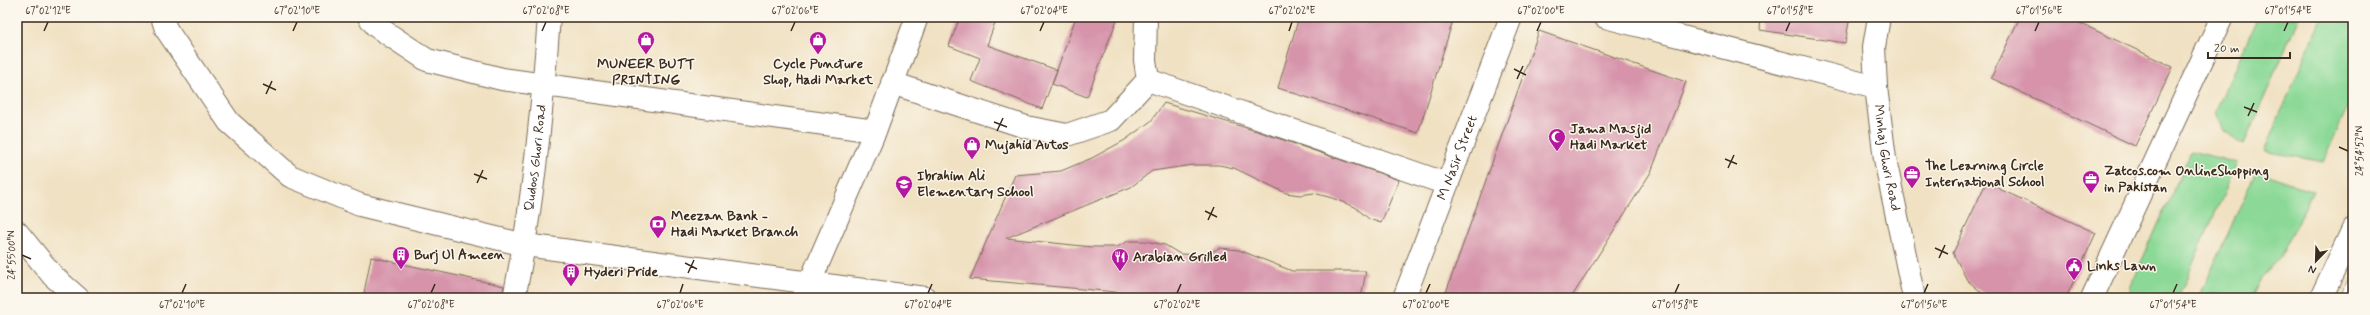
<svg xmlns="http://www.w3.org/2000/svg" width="2370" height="315" viewBox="0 0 2370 315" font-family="Mynerve,sans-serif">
  <rect width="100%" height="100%" fill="#fbf7ec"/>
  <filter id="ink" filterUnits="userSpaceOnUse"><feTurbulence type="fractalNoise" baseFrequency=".025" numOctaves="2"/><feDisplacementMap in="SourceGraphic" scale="8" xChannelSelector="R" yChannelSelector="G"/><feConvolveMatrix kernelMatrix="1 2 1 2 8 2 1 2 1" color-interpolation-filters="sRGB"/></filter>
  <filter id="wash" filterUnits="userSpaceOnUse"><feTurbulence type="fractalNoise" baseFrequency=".012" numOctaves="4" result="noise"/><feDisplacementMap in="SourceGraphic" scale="16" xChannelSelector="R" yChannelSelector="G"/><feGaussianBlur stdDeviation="0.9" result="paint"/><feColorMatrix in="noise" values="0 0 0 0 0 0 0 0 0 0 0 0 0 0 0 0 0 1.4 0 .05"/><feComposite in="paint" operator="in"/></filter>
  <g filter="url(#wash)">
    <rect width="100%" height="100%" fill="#f0e1c2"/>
    <!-- green -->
    <path fill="#8cd997" stroke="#64825a" d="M2258 17H2299L2244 144 2223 131 2215 112Z
      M2322 17H2353V95L2323 162 2264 151Z
      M2191 151 2237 163 2178 298H2131L2130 287Z
      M2256 171 2313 191 2280 258 2261 278 2252 298H2199Z"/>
    <g id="blocks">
      <!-- building -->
      <path fill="#d693aa" d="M960 17H997L987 45 1057 70 1042 109 971 81 980 58 949 46Z
        M1076 17H1118L1087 97 1052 84Z
        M1299 17H1454L1418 133 1278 88Z
        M1761 17H1850L1845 43 1760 30Z
        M2020 17H2067L2173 67 2135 146 1991 78Z
        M1539 31 1686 82 1651 172 1571 298H1444Z
        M1164 103 1260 132 1399 180 1381 223 1369 219 1355 207 1332 198 1314 193 1300 195 1286 193 1234 168 1219 165H1193L1152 171 1131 187 1006 238 1092 247H1117L1128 241H1145L1165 245 1180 254 1206 255 1219 248 1239 250 1292 271H1366L1361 298H1183L970 279 1015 175 1061 171 1092 158 1125 140 1151 121Z
        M1986 183 2096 233 2066 298H1988L1967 280 1953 253Z
        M371 257 504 286 502 298H363Z"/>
    </g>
  </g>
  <g filter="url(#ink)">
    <use href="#blocks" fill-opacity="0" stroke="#7a6a57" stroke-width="1"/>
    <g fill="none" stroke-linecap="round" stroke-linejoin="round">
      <defs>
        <path id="service" d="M2348 298 2353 287"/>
        <g id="minor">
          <path d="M162 17 166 29 229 122 290 176 360 205 525 245 925 298"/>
          <path d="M369 17 376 26 427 60 502 79 875 131"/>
          <path d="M1146 17 1145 60 1148 80 1447 184"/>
          <path d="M1605 17 1876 87"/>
          <path id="s1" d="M1879 17 1874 47 1876 87 1885 159 1914 298"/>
          <path d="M892 83 1026 127 1067 135 1111 120 1148 80"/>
          <path d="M17 232 53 276 78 298"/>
          <path d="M804 296 875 131 917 17"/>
          <path id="s2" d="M514 298C533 206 542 111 549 17"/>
          <path id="s3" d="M1404 298 1511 17"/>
          <path d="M2092 298 2222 17"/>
        </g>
        <path id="primary" d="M2321 298 2353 229"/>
      </defs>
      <!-- service casing -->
      <use href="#service" stroke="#7a6a57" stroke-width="16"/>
      <!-- minor casing -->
      <use href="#minor" stroke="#7a6a57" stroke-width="24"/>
      <!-- primary casing -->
      <use href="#primary" stroke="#7a6a57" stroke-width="24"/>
      <!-- service -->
      <use href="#service" stroke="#fff" stroke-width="15"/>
      <!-- minor -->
      <use href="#minor" stroke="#fff" stroke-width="22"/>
      <!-- primary -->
      <use href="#primary" stroke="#fff" stroke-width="22"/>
    </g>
  </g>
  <!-- ticks -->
  <path fill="none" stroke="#3b2a1e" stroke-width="1.5" d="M44 31 48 22M293 31 297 22M542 31 546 22M791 31 795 22M1040 31 1044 22M1289 31 1292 22M1537 31 1541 22M1786 31 1790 22M2035 31 2039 22M2284 31 2288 22M1514 69 1526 75M1517 79 1523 66M263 84 276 90M266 94 272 81M2244 107 2257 112M2248 116 2254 103M994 122 1007 127M997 131 1003 118M2339 147 2348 151M1725 159 1737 164M1728 168 1734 155M474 174 487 179M477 183 483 170M1205 211 1217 217M1208 220 1214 207M1935 248 1948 254M22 255 31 259M1939 258 1945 245M685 263 697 269M688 273 694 260M182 293 186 284M431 293 435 284M680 293 683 284M928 293 932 284M1177 293 1181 284M1426 293 1430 284M1675 293 1679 284M1924 293 1928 284M2173 293 2177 284"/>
  <!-- icons -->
  <defs>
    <symbol id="shop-pin" viewBox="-11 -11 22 30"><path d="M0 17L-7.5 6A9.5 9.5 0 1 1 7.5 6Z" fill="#b5179e" stroke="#fbf7ec"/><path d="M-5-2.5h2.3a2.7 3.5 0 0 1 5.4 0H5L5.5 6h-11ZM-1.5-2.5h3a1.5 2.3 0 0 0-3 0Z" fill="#fff"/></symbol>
    <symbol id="mosque-pin" viewBox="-11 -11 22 30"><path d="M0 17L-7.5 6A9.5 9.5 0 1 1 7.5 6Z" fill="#b5179e" stroke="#fbf7ec"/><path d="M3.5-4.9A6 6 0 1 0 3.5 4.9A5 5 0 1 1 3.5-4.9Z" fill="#fff"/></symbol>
    <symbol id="office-pin" viewBox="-11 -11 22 30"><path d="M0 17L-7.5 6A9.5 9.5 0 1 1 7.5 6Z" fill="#b5179e" stroke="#fbf7ec"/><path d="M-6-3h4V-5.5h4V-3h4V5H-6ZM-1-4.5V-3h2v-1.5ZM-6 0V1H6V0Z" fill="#fff"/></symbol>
    <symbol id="school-pin" viewBox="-11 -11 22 30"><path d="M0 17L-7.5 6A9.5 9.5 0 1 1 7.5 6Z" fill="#b5179e" stroke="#fbf7ec"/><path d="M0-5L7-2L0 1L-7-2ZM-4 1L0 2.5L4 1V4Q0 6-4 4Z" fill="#fff"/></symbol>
    <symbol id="bank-pin" viewBox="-11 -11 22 30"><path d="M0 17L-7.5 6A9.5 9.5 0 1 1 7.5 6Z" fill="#b5179e" stroke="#fbf7ec"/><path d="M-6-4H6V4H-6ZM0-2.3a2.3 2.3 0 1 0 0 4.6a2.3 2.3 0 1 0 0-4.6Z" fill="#fff"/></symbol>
    <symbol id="building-pin" viewBox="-11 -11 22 30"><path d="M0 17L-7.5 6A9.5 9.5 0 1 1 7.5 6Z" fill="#b5179e" stroke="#fbf7ec"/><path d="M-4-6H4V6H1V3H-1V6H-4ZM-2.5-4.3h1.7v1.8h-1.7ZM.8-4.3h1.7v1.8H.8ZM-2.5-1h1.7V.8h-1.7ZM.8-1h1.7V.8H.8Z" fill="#fff"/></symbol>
    <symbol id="restaurant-pin" viewBox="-11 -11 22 30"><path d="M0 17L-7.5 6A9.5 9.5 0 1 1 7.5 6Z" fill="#b5179e" stroke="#fbf7ec"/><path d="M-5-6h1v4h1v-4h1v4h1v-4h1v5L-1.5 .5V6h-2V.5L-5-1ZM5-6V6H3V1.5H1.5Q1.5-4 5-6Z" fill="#fff"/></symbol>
    <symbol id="civic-pin" viewBox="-11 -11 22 30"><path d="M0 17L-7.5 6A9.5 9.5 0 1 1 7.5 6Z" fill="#b5179e" stroke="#fbf7ec"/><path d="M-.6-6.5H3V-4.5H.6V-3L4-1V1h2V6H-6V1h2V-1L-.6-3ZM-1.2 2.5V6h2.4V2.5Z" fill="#fff"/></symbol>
  </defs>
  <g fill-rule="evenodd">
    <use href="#shop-pin" x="636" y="30" width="20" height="27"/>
    <use href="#shop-pin" x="808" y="30" width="20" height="27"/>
    <use href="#mosque-pin" x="1547" y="127" width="20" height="27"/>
    <use href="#shop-pin" x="962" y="135" width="20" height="27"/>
    <use href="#office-pin" x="1902" y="164" width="20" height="27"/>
    <use href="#office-pin" x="2081" y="169" width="20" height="27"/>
    <use href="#school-pin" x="894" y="174" width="20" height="27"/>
    <use href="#bank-pin" x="648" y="214" width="20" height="27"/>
    <use href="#building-pin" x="391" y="245" width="20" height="27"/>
    <use href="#restaurant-pin" x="1110" y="247" width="20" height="27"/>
    <use href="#civic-pin" x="2064" y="256" width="20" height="27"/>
    <use href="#building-pin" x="561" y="262" width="20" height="27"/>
  </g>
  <g text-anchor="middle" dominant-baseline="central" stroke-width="3" stroke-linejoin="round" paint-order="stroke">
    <!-- poi labels -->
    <g font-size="14" font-weight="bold" fill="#3b2a1e" stroke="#fbf7ec" text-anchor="start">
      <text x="646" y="64" text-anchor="middle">MUNEER BUTT<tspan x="646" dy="16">PRINTING</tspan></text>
      <text x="818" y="64" text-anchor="middle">Cycle Puncture<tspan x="818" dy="16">Shop, Hadi Market</tspan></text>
      <text x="1570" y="129">Jama Masjid<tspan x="1570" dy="16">Hadi Market</tspan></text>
      <text x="985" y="145">Mujahid Autos</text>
      <text x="1925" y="166">The Learning Circle<tspan x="1925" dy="16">International School</tspan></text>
      <text x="2104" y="171">Zatcos.com OnlineShopping<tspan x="2104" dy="16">in Pakistan</tspan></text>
      <text x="917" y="176">Ibrahim Ali<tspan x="917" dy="16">Elementary School</tspan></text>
      <text x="671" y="216">Meezan Bank -<tspan x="671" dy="16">Hadi Market Branch</tspan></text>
      <text x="414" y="255">Burj Ul Ameen</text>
      <text x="1133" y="257">Arabian Grilled</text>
      <text x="2087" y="266">Links Lawn</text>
      <text x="584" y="272">Hyderi Pride</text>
    </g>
    <!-- street labels -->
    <g font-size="14" fill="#3b2a1e" stroke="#fbf7ec">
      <text stroke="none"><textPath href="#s3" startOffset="150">M Nasir Street</textPath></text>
      <text stroke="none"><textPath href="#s2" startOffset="142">Qudoos Ghori Road</textPath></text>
      <text stroke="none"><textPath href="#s1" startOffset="142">Minhaj Ghori Road</textPath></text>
    </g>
  </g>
  <!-- margin -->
  <rect width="2370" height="315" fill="none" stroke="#fbf7ec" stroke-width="44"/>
  <!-- north arrow -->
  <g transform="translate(2316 261) rotate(203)" stroke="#fbf7ec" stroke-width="3" paint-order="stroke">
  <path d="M0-3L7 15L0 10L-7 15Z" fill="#3b2a1e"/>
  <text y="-6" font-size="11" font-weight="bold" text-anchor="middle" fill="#3b2a1e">N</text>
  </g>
  <!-- scale -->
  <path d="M2208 52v6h82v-6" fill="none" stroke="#3b2a1e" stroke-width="2"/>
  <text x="2214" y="52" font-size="12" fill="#3b2a1e" stroke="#fbf7ec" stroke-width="3" paint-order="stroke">20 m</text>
  <rect x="22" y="22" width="2326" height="271" fill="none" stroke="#3b2a1e" stroke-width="1.5"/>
  <g font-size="10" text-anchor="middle" fill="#3b2a1e">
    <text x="48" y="14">67°02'12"E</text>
    <text x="297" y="14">67°02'10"E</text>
    <text x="546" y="14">67°02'08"E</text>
    <text x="795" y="14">67°02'06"E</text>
    <text x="1044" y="14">67°02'04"E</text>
    <text x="1292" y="14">67°02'02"E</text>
    <text x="1541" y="14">67°02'00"E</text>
    <text x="1790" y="14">67°01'58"E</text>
    <text x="2039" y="14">67°01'56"E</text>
    <text x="2288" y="14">67°01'54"E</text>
    <text transform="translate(2359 151) rotate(-90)" y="4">24°54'52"N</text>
    <text transform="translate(11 255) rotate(-90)" y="4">24°55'00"N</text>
    <text x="182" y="308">67°02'10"E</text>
    <text x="431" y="308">67°02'08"E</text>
    <text x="680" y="308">67°02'06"E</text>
    <text x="928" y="308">67°02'04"E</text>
    <text x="1177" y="308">67°02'02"E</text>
    <text x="1426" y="308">67°02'00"E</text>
    <text x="1675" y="308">67°01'58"E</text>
    <text x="1924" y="308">67°01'56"E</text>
    <text x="2173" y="308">67°01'54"E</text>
  </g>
</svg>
